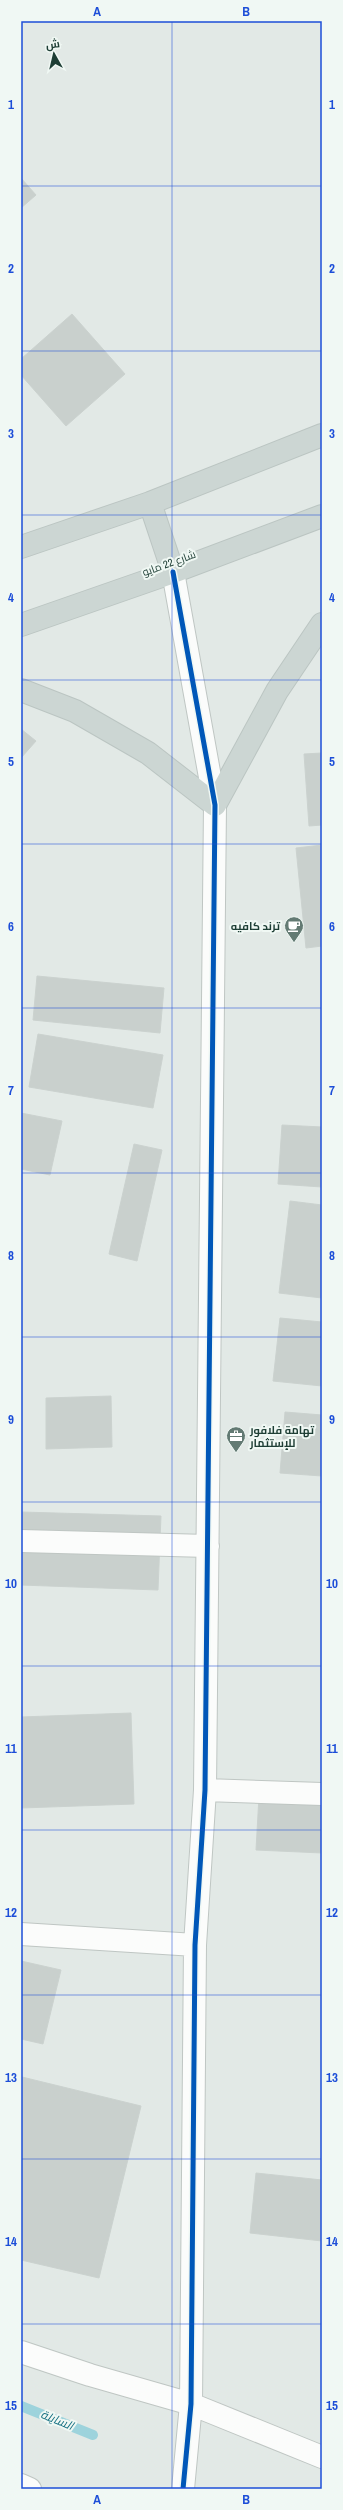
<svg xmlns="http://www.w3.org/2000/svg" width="343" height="2510" viewBox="0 0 343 2510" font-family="'Archivo Narrow',Cairo,sans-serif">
  <rect width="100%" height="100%" fill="#e2e9e6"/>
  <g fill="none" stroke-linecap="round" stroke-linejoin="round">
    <!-- stream -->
    <path stroke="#9dd3dc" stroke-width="10" d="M21 2406 93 2435"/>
  </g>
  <!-- building -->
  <path fill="#c9d0cd" stroke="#cbd2cf" d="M21 178 36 195 21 208Z
    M72 314 125 374 66 426 21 375V359Z
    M21 729 36 741 21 758Z
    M322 753V825L309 826 304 754Z
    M322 845V946L306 948 296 848Z
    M37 976 164 988 160 1033 33 1020Z
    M38 1034 163 1055 153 1108 29 1087Z
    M21 1113 62 1121 50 1175 21 1169Z
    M282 1125 322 1127V1187L278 1184Z
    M134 1144 162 1150 137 1261 109 1254Z
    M290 1201 322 1205V1298L279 1293Z
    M280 1318 322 1322V1386L273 1381Z
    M111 1396 112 1447 46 1449V1398Z
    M285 1412 322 1415V1476L280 1473Z
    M21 1512 161 1516 158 1590 21 1585Z
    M131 1713 134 1804 21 1808V1717Z
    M259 1796 322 1799V1853L256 1850Z
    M21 1961 61 1970 43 2044 21 2039Z
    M22 2077 141 2106 99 2278 21 2260Z
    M256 2173 322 2180V2241L250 2233Z"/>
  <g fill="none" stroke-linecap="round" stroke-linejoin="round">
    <defs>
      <path id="minor" d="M173 572 215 805 205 1790 195 1945 191 2404 183 2489
        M21 1541 208 1546
        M205 1790 322 1794
        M21 1934 195 1945
        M21 2352 90 2375 191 2404 322 2457
        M21 2485 30 2489"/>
      <path id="major" d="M150 503 173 572
        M21 547 150 503 322 435
        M21 625 173 572 322 516
        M21 690 75 711 148 753 215 805 277 691 322 624"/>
    </defs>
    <!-- minor casing -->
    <use href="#minor" stroke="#bfc6c3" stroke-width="24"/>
    <!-- major casing -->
    <use href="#major" stroke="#bbc5c2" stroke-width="24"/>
    <!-- minor -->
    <use href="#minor" stroke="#fbfcfb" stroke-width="22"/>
    <!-- major -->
    <use href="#major" stroke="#ccd6d3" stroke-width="22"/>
    <defs>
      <path id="cycleway" d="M173 572 215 805 205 1790 195 1945 191 2404 183 2489"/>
    </defs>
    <!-- cycleway casing -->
    <use href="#cycleway" stroke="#f0f8f4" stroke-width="8"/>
    <!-- cycleway -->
    <use href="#cycleway" stroke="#0057b8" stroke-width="5"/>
  </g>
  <!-- grid -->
  <path fill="none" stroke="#1d4ed8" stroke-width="1" stroke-opacity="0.55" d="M172 21V2489M21 186H322M21 351H322M21 515H322M21 680H322M21 844H322M21 1008H322M21 1173H322M21 1337H322M21 1502H322M21 1666H322M21 1830H322M21 1995H322M21 2159H322M21 2324H322"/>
  <!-- icons -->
  <defs>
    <symbol id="cafe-pin" viewBox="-11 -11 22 30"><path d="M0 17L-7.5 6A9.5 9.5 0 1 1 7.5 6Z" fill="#637a73" stroke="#f0f8f4"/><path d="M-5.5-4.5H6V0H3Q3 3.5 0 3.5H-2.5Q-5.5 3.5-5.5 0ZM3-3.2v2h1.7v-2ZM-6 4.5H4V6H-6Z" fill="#fff"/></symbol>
    <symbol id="office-pin" viewBox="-11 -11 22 30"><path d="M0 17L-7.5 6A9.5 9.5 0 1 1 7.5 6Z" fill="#637a73" stroke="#f0f8f4"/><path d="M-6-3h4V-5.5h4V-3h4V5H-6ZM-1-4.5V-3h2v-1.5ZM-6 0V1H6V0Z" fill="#fff"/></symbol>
  </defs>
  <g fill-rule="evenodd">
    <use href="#cafe-pin" x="283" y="915" width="22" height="30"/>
    <use href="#office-pin" x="225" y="1425" width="22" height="30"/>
  </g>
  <g text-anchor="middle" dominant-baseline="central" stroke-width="4" stroke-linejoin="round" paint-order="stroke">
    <!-- street labels -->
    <g font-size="11" fill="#1e3e35" stroke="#f0f8f4">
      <text transform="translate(169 563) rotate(-20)">شارع 22 مايو</text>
    </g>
    <!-- poi labels -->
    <g font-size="11" font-weight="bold" fill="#1e3e35" stroke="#f0f8f4" text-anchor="end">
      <text x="280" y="926">ترند كافيه</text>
      <text x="250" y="1430" text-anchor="start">تهامة فلافور<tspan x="250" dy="13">للإستثمار</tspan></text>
    </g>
    <!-- water labels -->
    <g font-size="12" font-style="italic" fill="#126e80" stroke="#f0f8f4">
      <text transform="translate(57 2420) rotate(22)">السايلة</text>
    </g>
  </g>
  <!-- border -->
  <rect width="343" height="2510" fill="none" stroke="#f0f8f4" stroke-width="44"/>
  <!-- north arrow -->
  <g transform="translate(54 54) rotate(352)" stroke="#f0f8f4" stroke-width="3" paint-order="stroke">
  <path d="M0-3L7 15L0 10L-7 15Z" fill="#1e3e35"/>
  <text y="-6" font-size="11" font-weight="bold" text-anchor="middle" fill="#1e3e35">ش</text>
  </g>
  <rect x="22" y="22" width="299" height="2466" fill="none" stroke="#1d4ed8" stroke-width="1.5"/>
  <g font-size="13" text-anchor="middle" font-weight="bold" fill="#1d4ed8">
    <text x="97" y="16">A</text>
    <text x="246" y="16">B</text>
    <text x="11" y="109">1</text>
    <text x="332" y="109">1</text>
    <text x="11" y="273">2</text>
    <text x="332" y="273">2</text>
    <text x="11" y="438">3</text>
    <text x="332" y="438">3</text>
    <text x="11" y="602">4</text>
    <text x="332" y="602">4</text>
    <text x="11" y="766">5</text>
    <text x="332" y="766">5</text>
    <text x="11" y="931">6</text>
    <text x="332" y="931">6</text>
    <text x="11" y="1095">7</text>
    <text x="332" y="1095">7</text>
    <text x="11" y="1260">8</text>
    <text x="332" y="1260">8</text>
    <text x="11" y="1424">9</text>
    <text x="332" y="1424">9</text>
    <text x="11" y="1588">10</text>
    <text x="332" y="1588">10</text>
    <text x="11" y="1753">11</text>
    <text x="332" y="1753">11</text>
    <text x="11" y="1917">12</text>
    <text x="332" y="1917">12</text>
    <text x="11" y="2082">13</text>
    <text x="332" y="2082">13</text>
    <text x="11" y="2246">14</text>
    <text x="332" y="2246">14</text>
    <text x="11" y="2410">15</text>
    <text x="332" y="2410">15</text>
    <text x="97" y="2504">A</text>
    <text x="246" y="2504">B</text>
  </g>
</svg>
